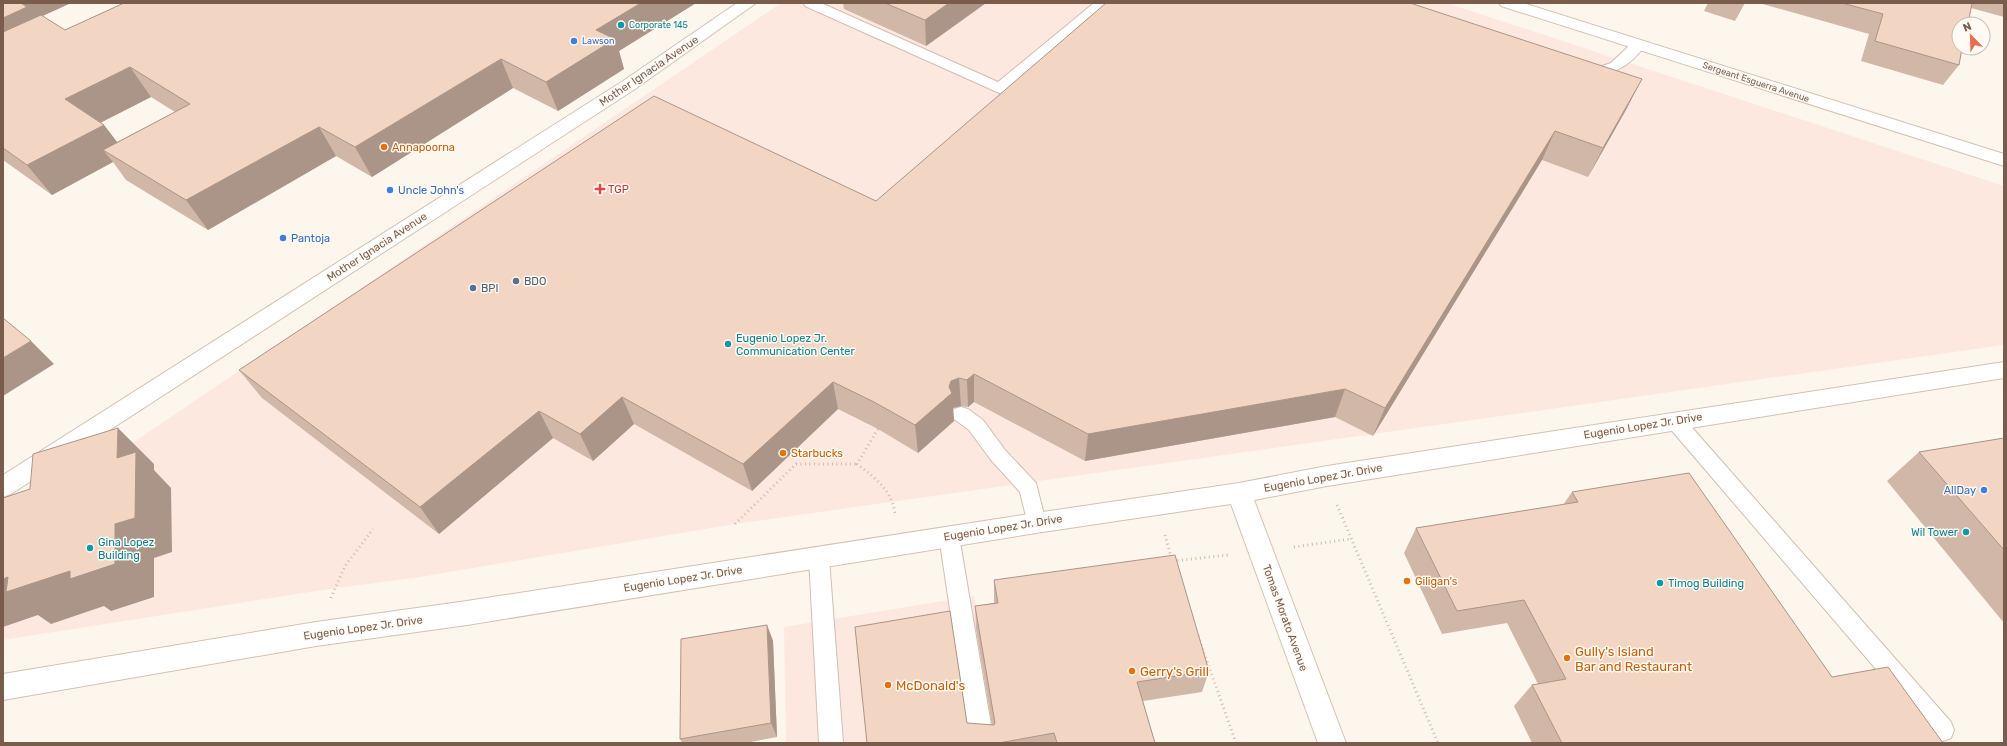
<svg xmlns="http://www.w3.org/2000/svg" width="2007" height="746" viewBox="0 0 2007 746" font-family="Rubik,sans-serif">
  <rect width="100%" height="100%" fill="#fdf6ec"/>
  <!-- commercial -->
  <path fill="#fde8e0" d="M781 3H1447L2004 186V345L735 524 414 578 336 588 3 640V531Z
    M974 596 1002 743H786L784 627Z"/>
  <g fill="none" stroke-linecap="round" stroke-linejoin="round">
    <defs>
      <path id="lane" d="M804 3H821L998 82 1094 3H1108L1009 87 1021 92 1023 95C1018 103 1011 108 1002 106L1000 103 1006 96 805 6Z
        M1638 41 1643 42 1645 45C1631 66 1607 80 1581 74L1579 71 1581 68 1602 66 1611 63 1633 42Z
        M961 407 968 409 983 420 1005 450 1036 483 1046 523 1043 529 1036 532 1029 529 1020 492 991 460 969 430 954 419 952 414 954 409Z
        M1674 413 1681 415 1951 722 1954 730 1951 738 1943 741 1935 738 1667 425 1665 420 1667 415Z
        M949 527 956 530 959 536 994 743H970L939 536 942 530Z
        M819 549 826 552 829 558 843 743H819L809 558 812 552Z"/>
      <path id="secondary" d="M737 3H756L635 89 11 494 3 497V475L623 81Z
        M1499 3H1523L2004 154V166L1501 6Z
        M2004 362V378L1327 486 1254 500 1346 743H1318L1231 504 1036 533 467 625 316 646 3 700V674L316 622 467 601 1036 513 1239 483 1327 466Z"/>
    </defs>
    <!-- lane casing -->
    <use href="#lane" stroke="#d1beb0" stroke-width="2"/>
    <!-- secondary casing -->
    <use href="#secondary" stroke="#d6c0b0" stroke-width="2"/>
    <!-- path -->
    <path stroke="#d9b8a5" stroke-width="3" stroke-dasharray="1 3.5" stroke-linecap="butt" d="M878 429 857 464C875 478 891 489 895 513
      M1337 505 1438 743
      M735 524 796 464H857
      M1165 535 1171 557
      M1294 547 1350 539
      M1173 561 1228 555
      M331 598 345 566 373 529
      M1198 636 1236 743"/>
    <!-- lane -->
    <use href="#lane" fill="#fff" fill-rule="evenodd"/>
    <!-- secondary -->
    <use href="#secondary" fill="#fff" fill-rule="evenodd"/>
  </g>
  <!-- wall -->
  <path fill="#d1b7a8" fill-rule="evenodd" d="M3 3H71L42 16 65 30 124 3H696L619 51 624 69 558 111 513 88 372 177 336 156 208 230 126 180 113 162 52 195 3 160ZM151 97 175 112 117 142 104 125 100 123Z
    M843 3H986L926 46 844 9Z
    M1708 3H1745L1735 21 1704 11Z
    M1759 3H2004V17L1971 8 1959 65 1943 85 1861 61 1869 34Z
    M1627 108 1588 177 1542 160 1373 436 1335 417 1085 461 974 402 968 407 961 406 953 408 954 421 918 453 878 429 838 409 752 491 634 424 593 461 553 438 439 534 262 398 239 370 876 201Z
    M2004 438V623L1887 481 1919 452Z
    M1572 492 1832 677 1943 743H1532L1514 706 1532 685 1538 684 1507 623 1442 634 1404 553 1416 528 1563 505Z
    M994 580 1209 671 1202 692 1143 701 1155 743H867L967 723 992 725 976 629 975 606 994 603Z
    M767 625 773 641 777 737 745 743H682L680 739Z"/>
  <!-- shaded-wall -->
  <path fill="#aa9588" d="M13 3H71L36 19 3 58V18Z
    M641 3H696L619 51 624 69 558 111 546 82 596 30Z
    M949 3H986L926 46 925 20Z
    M501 59 513 88 372 177 355 147Z
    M130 67 151 97 88 129 65 99Z
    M1642 79 1627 108 1588 177 1603 148Z
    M104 125 127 155 103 150 113 162 52 195 27 165Z
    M319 127 336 156 208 230 186 200Z
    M1555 131 1542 160 1373 436 1385 408Z
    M31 341 54 364 3 396V358Z
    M974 374V402L968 407 967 380Z
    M959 378 961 406 953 408 954 421 918 453 915 425 951 381Z
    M833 382 838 409 752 491 743 464Z
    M1345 389 1335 417 1085 461 1088 434Z
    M622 397 634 424 593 461 580 434Z
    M539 411 553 438 439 534 420 507Z
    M118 428 154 464V470L171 488 172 552 154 558V597L111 611 104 606 51 624 38 615 3 627V579L8 577 70 571 117 458Z
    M767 625 773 641 777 737 771 723Z"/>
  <!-- building -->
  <path fill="#f3d5c3" stroke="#aa9588" d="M3 3H21L27 7 3 18Z
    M124 3H641L596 30 615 39 546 82 501 59 355 147 319 127 186 200 103 150 190 104 130 67 65 99 104 125 27 165 3 148V32L41 15 65 30Z
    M885 3H949L925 20Z
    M1106 3H1410L1642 79 1603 148 1555 131 1385 408 1345 389 1088 434 974 374 967 380 959 378 951 381 949 387 952 393 915 425 874 402 833 382 743 464 622 397 580 434 539 411 420 507 239 370 654 96 876 201Z
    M1842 3H1972L1968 24H1959V48H1962L1959 65 1875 41 1883 14Z
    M3 318 31 341 3 358Z
    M118 428 117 458 136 452 135 518 115 524V564L70 579V571L6 592 8 577 3 579V498L30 489 33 454Z
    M2004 438V550L1919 452Z
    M1689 473 1832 677 1888 667 1943 743H1562L1532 685 1566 679 1524 600 1457 611 1416 528 1578 502 1572 492Z
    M1175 555 1209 671 1137 682 1155 743H1057L1054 733 999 743H867L855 627 950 611 967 723 994 725 995 723 975 606 998 603 994 580Z
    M767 625 771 723 680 739 681 639Z"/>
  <!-- markers -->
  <g fill="#0f9aa8" stroke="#fffaf3" stroke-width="1.5">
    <circle cx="621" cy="25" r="4"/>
    <circle cx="728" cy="344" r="4"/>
    <circle cx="1966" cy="532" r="4"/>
    <circle cx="90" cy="548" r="4"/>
    <circle cx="1660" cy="583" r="4"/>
  </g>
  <g fill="#3f7fe0" stroke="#fffaf3" stroke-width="1.5">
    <circle cx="574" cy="41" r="4"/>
    <circle cx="390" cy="190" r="4"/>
    <circle cx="283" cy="238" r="4"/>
    <circle cx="1984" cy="490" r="4"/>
  </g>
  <g fill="#e8710a" stroke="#fffaf3" stroke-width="1.5">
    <circle cx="384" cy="147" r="4"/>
    <circle cx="783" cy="453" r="4"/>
    <circle cx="1407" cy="581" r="4"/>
    <circle cx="1567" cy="658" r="4"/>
    <circle cx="1132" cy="671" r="4"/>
    <circle cx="888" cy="685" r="4"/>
  </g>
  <path fill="#e0444e" stroke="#fffaf3" stroke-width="1.5" d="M598 183h4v4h4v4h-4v4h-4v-4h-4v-4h4z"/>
  <g fill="#5c6f8a" stroke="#fffaf3" stroke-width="1.5">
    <circle cx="516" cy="281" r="4"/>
    <circle cx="473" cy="288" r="4"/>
  </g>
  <g text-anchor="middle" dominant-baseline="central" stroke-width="3" stroke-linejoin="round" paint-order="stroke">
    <!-- far-culture labels -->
    <g font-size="9" fill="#0d838f" stroke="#fffaf3" text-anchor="start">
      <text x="629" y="25">Corporate 145</text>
    </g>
    <!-- far-shop labels -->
    <g font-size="9" fill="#366cbe" stroke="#fffaf3" text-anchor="start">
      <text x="582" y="41">Lawson</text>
    </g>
    <!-- far-street labels -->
    <g font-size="9" fill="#7a5c4d" stroke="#fffaf3">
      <text transform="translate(1756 82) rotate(18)">Sergeant Esguerra Avenue</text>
    </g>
    <!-- street labels -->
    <g font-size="11" fill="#7a5c4d" stroke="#fffaf3">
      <text transform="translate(649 71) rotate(-34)">Mother Ignacia Avenue</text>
      <text transform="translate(377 247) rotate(-33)">Mother Ignacia Avenue</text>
      <text transform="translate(1643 426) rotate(-9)">Eugenio Lopez Jr. Drive</text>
      <text transform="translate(1323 478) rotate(-10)">Eugenio Lopez Jr. Drive</text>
      <text transform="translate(1003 528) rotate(-9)">Eugenio Lopez Jr. Drive</text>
      <text transform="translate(683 579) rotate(-9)">Eugenio Lopez Jr. Drive</text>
      <text transform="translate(1285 618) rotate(70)">Tomas Morato Avenue</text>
      <text transform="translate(363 628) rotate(-8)">Eugenio Lopez Jr. Drive</text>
    </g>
    <!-- food labels -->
    <g font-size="11" fill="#c56008" stroke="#fffaf3" text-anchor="start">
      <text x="392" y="147">Annapoorna</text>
      <text x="791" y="453">Starbucks</text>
      <text x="1415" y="581">Giligan's</text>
    </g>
    <!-- health labels -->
    <g font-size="11" fill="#be3a42" stroke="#fffaf3" text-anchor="start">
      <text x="608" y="189">TGP</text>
    </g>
    <!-- shop labels -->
    <g font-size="11" fill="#366cbe" stroke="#fffaf3" text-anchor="start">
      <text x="398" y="190">Uncle John's</text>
      <text x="291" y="238">Pantoja</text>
      <text x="1976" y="490" text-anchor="end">AllDay</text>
    </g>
    <!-- service labels -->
    <g font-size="11" fill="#4e5e75" stroke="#fffaf3" text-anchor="start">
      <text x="524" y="281">BDO</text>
      <text x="481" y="288">BPI</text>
    </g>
    <!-- culture labels -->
    <g font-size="11" fill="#0d838f" stroke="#fffaf3" text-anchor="start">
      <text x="736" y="338">Eugenio Lopez Jr.<tspan x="736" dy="13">Communication Center</tspan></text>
      <text x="1958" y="532" text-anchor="end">Wil Tower</text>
      <text x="98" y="542">Gina Lopez<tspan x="98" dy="13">Building</tspan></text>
      <text x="1668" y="583">Timog Building</text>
    </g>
    <!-- near-food labels -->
    <g font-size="13" fill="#c56008" stroke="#fffaf3" text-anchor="start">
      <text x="1575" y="651">Gully's Island<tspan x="1575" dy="15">Bar and Restaurant</tspan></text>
      <text x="1140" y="671">Gerry's Grill</text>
      <text x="896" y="685">McDonald's</text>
    </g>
  </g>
  <!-- border -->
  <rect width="2007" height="746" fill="none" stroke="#7a5c4d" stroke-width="8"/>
  <!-- north arrow -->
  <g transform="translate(1971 36) rotate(337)"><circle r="19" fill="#fffaf3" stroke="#cabbb1"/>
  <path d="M0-3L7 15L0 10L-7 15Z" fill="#e76f51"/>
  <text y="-6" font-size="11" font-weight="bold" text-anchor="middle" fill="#7a5c4d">N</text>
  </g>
</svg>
